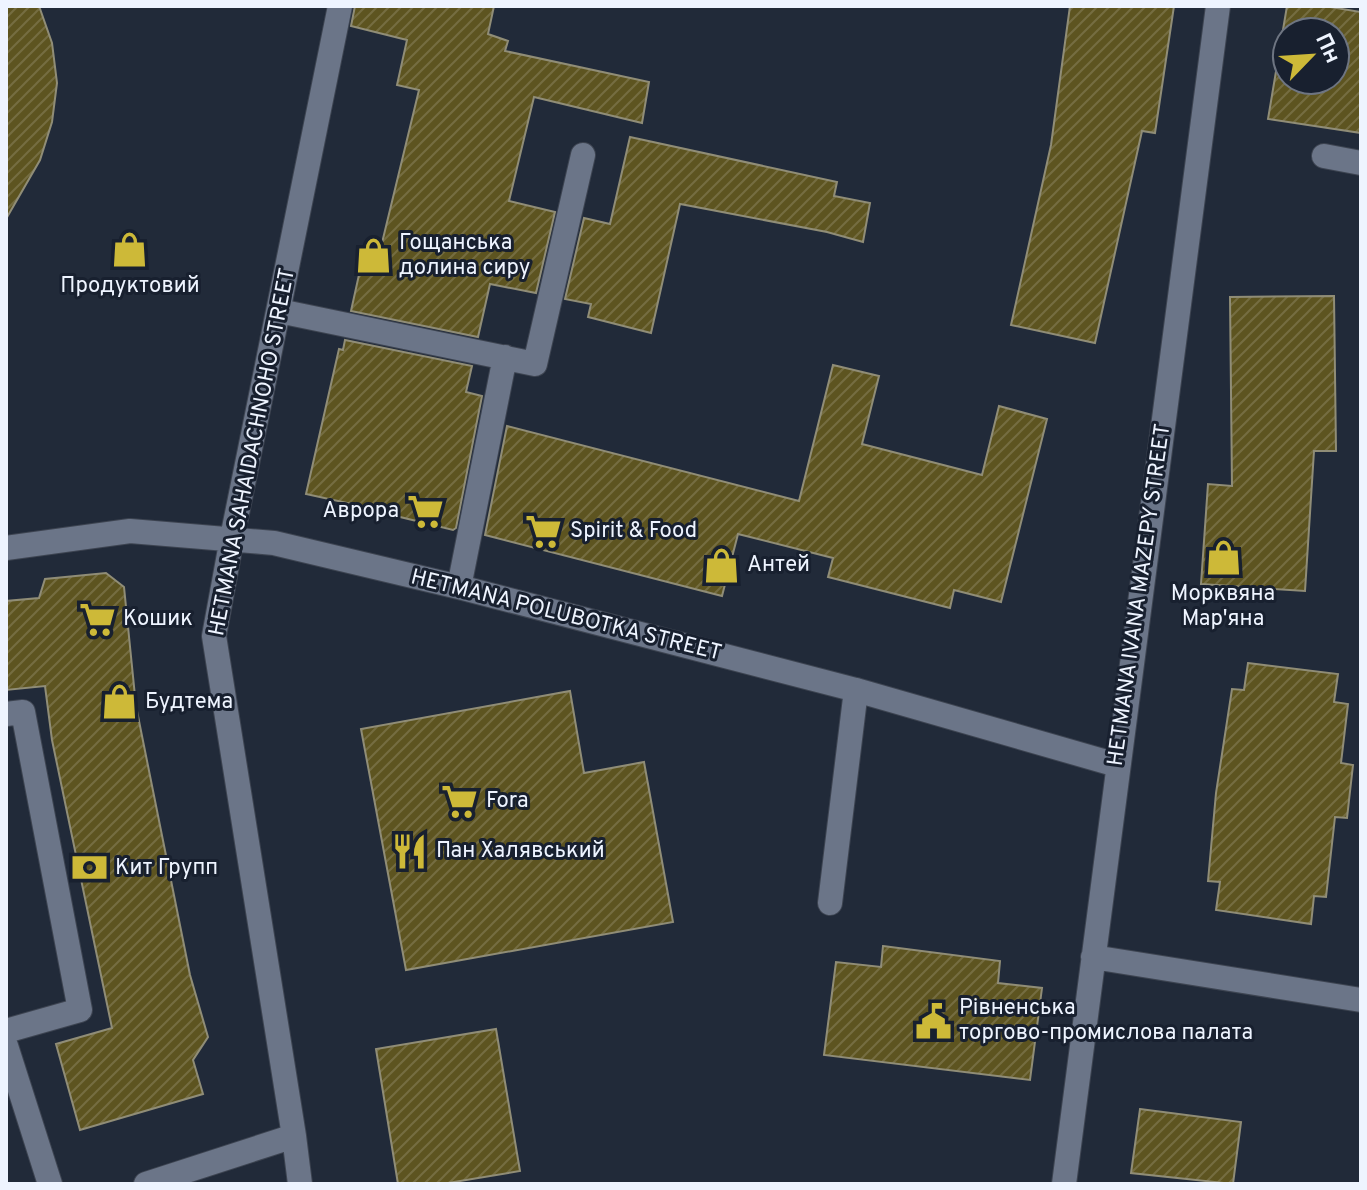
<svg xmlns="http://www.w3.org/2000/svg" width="1367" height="1190" viewBox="0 0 1367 1190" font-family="Overpass,sans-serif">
  <defs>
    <pattern id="building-hatch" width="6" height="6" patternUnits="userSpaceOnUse" patternTransform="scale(2)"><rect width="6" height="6" fill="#5d5420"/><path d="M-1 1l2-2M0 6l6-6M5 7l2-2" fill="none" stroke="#756d41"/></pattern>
  </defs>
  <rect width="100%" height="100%" fill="#212a39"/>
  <!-- building -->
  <path fill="url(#building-hatch)" stroke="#908d77" stroke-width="2" fill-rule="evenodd" d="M6 6H39L52 43 57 83 52 122 40 160 6 219Z
    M355 6H494L488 34 508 41 505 51 649 82 642 123 534 97 509 201 555 212 536 293 490 284 478 337 351 311 366 243 381 247 419 90 397 85 407 40 351 26Z
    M1070 6H1174L1155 133 1142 131 1095 343 1011 325 1051 145Z
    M1287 6H1324L1361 12V133L1268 119ZM1287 32H1335V80H1287Z
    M630 137 837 182 834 196 870 203 863 242 827 232 680 204 651 333 588 317 591 304 565 299 584 218 610 224Z
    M1334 296 1336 451H1314L1305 591 1201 584 1208 484 1232 486 1230 297Z
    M345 340 472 366 466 392 482 396 456 528 453 530 392 515 393 513 306 494 339 349 343 350Z
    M833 365 879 376 862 444 982 475 999 406 1047 419 1001 602 954 590 950 608 828 577 833 558 738 534 722 596 485 535 507 426 799 501Z
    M106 573 124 587 136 706 190 975 208 1037 193 1060 203 1094 80 1130 56 1044 112 1028 52 740 45 686 6 690V601L39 598 45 579Z
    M1248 663 1338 674 1334 702 1348 704 1341 763 1353 765 1347 818 1335 817 1326 897 1314 896 1311 924 1216 910 1220 882 1208 881 1216 793 1232 689 1244 690Z
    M570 691 584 773 644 762 673 922 406 970 361 729Z
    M883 946 1000 961 998 983 1042 988 1030 1080 824 1055 836 962 881 967Z
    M496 1029 520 1171 442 1184H398L376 1049Z
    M1140 1109 1241 1122 1233 1184 1131 1173Z"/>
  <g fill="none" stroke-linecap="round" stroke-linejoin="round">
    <defs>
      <path id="minor" d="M1324 156 1361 163
        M279 311 535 364 583 155
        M6 548 130 531 274 543 459 587 856 690 1117 765
        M459 587 505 357
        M6 714 23 712 80 1010 6 1031
        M830 903 856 690
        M1093 957 1361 1000
        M6 1046 50 1184
        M146 1184 294 1136
        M300 1184 294 1136 214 636 232 538 340 6
        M1064 1184 1218 6"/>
    </defs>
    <!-- minor casing -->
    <use href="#minor" stroke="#3d4451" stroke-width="26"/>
    <!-- minor -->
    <use href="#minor" stroke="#6b7588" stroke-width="24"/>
  </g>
  <!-- icons -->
  <defs>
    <symbol id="shop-bare" viewBox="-9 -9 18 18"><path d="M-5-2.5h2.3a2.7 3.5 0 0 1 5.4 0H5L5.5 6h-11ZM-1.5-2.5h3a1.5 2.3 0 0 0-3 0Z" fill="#cdb938" stroke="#18202f" stroke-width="2.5" paint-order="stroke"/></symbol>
    <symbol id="supermarket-bare" viewBox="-9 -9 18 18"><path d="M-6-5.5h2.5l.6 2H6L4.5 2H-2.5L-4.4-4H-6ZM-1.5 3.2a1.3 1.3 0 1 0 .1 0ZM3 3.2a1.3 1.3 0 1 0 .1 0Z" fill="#cdb938" stroke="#18202f" stroke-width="2.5" paint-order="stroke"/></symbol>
    <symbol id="restaurant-bare" viewBox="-9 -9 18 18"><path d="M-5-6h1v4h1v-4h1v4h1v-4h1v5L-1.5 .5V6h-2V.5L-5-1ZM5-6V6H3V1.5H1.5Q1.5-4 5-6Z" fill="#cdb938" stroke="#18202f" stroke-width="2.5" paint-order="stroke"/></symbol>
    <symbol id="bank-bare" viewBox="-9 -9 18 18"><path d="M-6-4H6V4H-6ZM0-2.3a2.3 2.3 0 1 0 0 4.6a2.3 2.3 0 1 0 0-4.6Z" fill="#cdb938" stroke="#18202f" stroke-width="2.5" paint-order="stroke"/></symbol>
    <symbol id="civic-bare" viewBox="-9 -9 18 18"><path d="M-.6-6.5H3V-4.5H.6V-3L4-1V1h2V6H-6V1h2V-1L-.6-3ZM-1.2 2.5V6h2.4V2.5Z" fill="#cdb938" stroke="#18202f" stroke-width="2.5" paint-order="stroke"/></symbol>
  </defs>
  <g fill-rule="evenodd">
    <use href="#shop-bare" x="104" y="224" width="51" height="51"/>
    <use href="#shop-bare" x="348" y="230" width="51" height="51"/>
    <use href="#supermarket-bare" x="400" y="486" width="51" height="51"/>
    <use href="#supermarket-bare" x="518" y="506" width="51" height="51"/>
    <use href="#shop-bare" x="1198" y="532" width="51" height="51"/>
    <use href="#shop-bare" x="696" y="540" width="51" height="51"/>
    <use href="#supermarket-bare" x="72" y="594" width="51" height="51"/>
    <use href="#shop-bare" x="94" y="676" width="51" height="51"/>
    <use href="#supermarket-bare" x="434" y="776" width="51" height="51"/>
    <use href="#restaurant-bare" x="384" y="826" width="51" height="51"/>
    <use href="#bank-bare" x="64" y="842" width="51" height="51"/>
    <use href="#civic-bare" x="908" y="996" width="51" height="51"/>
  </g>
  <g text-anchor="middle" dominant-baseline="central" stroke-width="6" stroke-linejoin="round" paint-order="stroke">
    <!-- poi labels -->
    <g font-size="22" fill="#eef4ff" stroke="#18202f" text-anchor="start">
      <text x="399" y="243">Гощанська<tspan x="399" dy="25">долина сиру</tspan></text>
      <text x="130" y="286" text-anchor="middle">Продуктовий</text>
      <text x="399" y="511" text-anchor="end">Аврора</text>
      <text x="570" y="531">Spirit &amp; Food</text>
      <text x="747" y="565">Антей</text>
      <text x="1223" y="594" text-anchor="middle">Морквяна<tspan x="1223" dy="25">Мар'яна</tspan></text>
      <text x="123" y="619">Кошик</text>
      <text x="145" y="702">Будтема</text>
      <text x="486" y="801">Fora</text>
      <text x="436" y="851">Пан Халявський</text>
      <text x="115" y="868">Кит Групп</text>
      <text x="959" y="1008">Рівненська<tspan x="959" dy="25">торгово-промислова палата</tspan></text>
    </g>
    <!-- street labels -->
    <g font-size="22" fill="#eef4ff" stroke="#18202f">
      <text transform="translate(253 452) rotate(-79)">HETMANA SAHAIDACHNOHO STREET</text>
      <text transform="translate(1140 595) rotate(-82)">HETMANA IVANA MAZEPY STREET</text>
      <text transform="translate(566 616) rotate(14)">HETMANA POLUBOTKA STREET</text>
    </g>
  </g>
  <!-- border -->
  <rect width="1367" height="1190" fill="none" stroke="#eef4ff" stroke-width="16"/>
  <!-- north arrow -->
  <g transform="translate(1311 56) rotate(65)"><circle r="38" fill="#18202f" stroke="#6e7582" stroke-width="2"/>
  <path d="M0-6L14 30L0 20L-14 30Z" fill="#cdb938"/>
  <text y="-12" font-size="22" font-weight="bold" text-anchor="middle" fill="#eef4ff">Пн</text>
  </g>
</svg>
